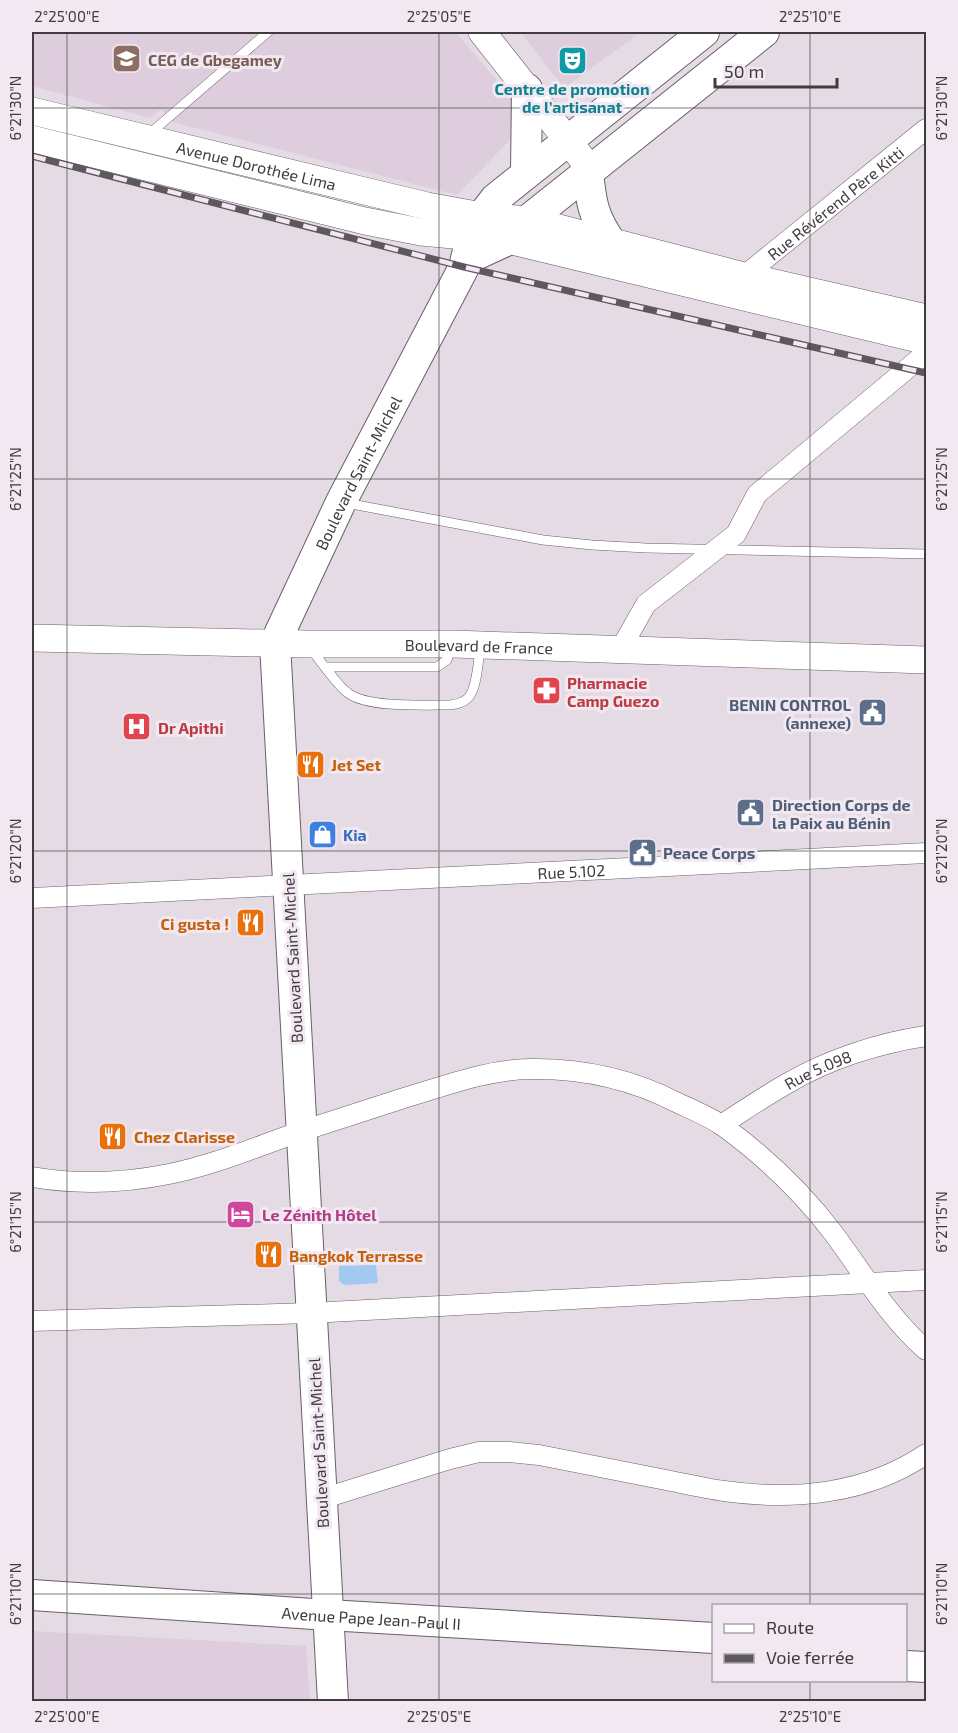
<svg xmlns="http://www.w3.org/2000/svg" width="958" height="1733" viewBox="0 0 958 1733" font-family="'Exo 2',sans-serif">
  <rect width="100%" height="100%" fill="#e5dbe5"/>
  <!-- built -->
  <path fill="#ddcddd" d="M32 32H456L523 112 510 140 457 195 172 122 161 109 150 118 32 86Z
    M521 32H641L564 88Z
    M32 1631 306 1646 310 1701H32Z"/>
  <!-- water -->
  <path fill="#a1c9f1" d="M376 1265 378 1283 344 1285 339 1281V1266Z"/>
  <g fill="none" stroke-linecap="round" stroke-linejoin="round">
    <defs>
      <path id="lane" d="M148 135 268 32
        M346 503 543 540 592 545 646 548 926 554
        M312 650C321 662 337 685 348 693 367 708 425 705 450 705 457 704 463 703 468 698 477 689 478 662 480 649
        M326 667H437L447 660 452 646"/>
      <g id="street">
        <path id="s1" d="M744 276 926 129"/>
        <path d="M620 650 646 604 736 534 757 494 926 353"/>
        <path id="s2" d="M32 898 926 853"/>
        <path id="s3" d="M721 1125C743 1111 765 1096 788 1083 829 1059 879 1043 926 1036"/>
        <path d="M32 1177C78 1185 124 1183 169 1174 215 1165 258 1146 302 1131 336 1120 370 1109 404 1098 445 1086 486 1070 529 1069 581 1068 632 1079 678 1103 693 1110 710 1117 723 1126 764 1156 803 1193 834 1234 863 1273 889 1318 926 1350"/>
        <path d="M32 1321 311 1313 926 1280"/>
        <path d="M321 1499 450 1459 479 1452H509L539 1455C580 1463 620 1471 661 1479 682 1483 703 1488 724 1491 794 1501 867 1494 926 1454"/>
      </g>
      <g id="secondary">
        <path d="M482 32 591 170"/>
        <path id="s4" d="M32 111 427 206 482 216 528 220 744 276 926 318"/>
        <path d="M32 139 365 221 421 232 508 240 926 341"/>
        <path id="s5" d="M32 638 306 644H453L926 660"/>
      </g>
      <g id="primary">
        <path d="M588 172C591 202 593 216 610 241"/>
        <path d="M526 173 527 89"/>
        <path d="M467 259 508 240 528 220 764 32"/>
        <path id="s6" d="M32 1595 328 1615 714 1638"/>
        <path d="M906 1666 926 1667"/>
        <path id="s7" d="M333 1702 275 643 341 502 464 267 471 238 482 216 495 199 704 32"/>
      </g>
    </defs>
    <!-- lane casing -->
    <use href="#lane" stroke="#696069" stroke-width="10"/>
    <!-- street casing -->
    <use href="#street" stroke="#696069" stroke-width="21"/>
    <!-- secondary casing -->
    <use href="#secondary" stroke="#696069" stroke-width="28"/>
    <!-- primary casing -->
    <use href="#primary" stroke="#696069" stroke-width="32"/>
    <!-- lane -->
    <use href="#lane" stroke="#fff" stroke-width="9"/>
    <!-- street -->
    <use href="#street" stroke="#fff" stroke-width="20"/>
    <!-- secondary -->
    <use href="#secondary" stroke="#fff" stroke-width="27"/>
    <!-- primary -->
    <use href="#primary" stroke="#fff" stroke-width="30"/>
    <defs>
      <path id="rail" d="M32 156 464 267 926 373"/>
    </defs>
    <!-- rail casing -->
    <use href="#rail" stroke="#5d585d" stroke-width="7"/>
    <!-- rail -->
    <use href="#rail" stroke="#f2e8f2" stroke-width="4.5" stroke-dasharray="14" stroke-linecap="butt"/>
  </g>
  <!-- ticks -->
  <path fill="none" stroke="#3f3b3f" stroke-width="1.5" stroke-opacity="0.45" d="M67 32V1702M439 32V1702M810 32V1606M32 108H926M32 479H926M32 851H926M32 1222H926M32 1594H926M810 1680V1702"/>
  <!-- icons -->
  <defs>
    <symbol id="school-square" viewBox="-11 -11 22 22"><rect x="-9" y="-9" width="18" height="18" rx="4" fill="#8d6e63" stroke="#f2e8f2"/><path d="M0-5L7-2L0 1L-7-2ZM-4 1L0 2.5L4 1V4Q0 6-4 4Z" fill="#fff"/></symbol>
    <symbol id="theatre-square" viewBox="-11 -11 22 22"><rect x="-9" y="-9" width="18" height="18" rx="4" fill="#0f9aa8" stroke="#f2e8f2"/><path d="M-5-5.5Q0-4 5-5.5V0Q5 5 0 6Q-5 5-5 0ZM-3.3-2.5H-1v1.5H-3.3ZM1-2.5H3.3v1.5H1ZM-2.8 1Q0 5.5 2.8 1Z" fill="#fff"/></symbol>
    <symbol id="pharmacy-square" viewBox="-11 -11 22 22"><rect x="-9" y="-9" width="18" height="18" rx="4" fill="#e0444e" stroke="#f2e8f2"/><path d="M-2-6h4v4h4v4h-4v4h-4v-4h-4v-4h4Z" fill="#fff"/></symbol>
    <symbol id="civic-square" viewBox="-11 -11 22 22"><rect x="-9" y="-9" width="18" height="18" rx="4" fill="#5c6f8a" stroke="#f2e8f2"/><path d="M-.6-6.5H3V-4.5H.6V-3L4-1V1h2V6H-6V1h2V-1L-.6-3ZM-1.2 2.5V6h2.4V2.5Z" fill="#fff"/></symbol>
    <symbol id="hospital-square" viewBox="-11 -11 22 22"><rect x="-9" y="-9" width="18" height="18" rx="4" fill="#e0444e" stroke="#f2e8f2"/><path d="M-5-5h3v3.5h4V-5h3V5h-3V1.5h-4V5h-3Z" fill="#fff"/></symbol>
    <symbol id="restaurant-square" viewBox="-11 -11 22 22"><rect x="-9" y="-9" width="18" height="18" rx="4" fill="#e8710a" stroke="#f2e8f2"/><path d="M-5-6h1v4h1v-4h1v4h1v-4h1v5L-1.5 .5V6h-2V.5L-5-1ZM5-6V6H3V1.5H1.5Q1.5-4 5-6Z" fill="#fff"/></symbol>
    <symbol id="shop-square" viewBox="-11 -11 22 22"><rect x="-9" y="-9" width="18" height="18" rx="4" fill="#3f7fe0" stroke="#f2e8f2"/><path d="M-5-2.5h2.3a2.7 3.5 0 0 1 5.4 0H5L5.5 6h-11ZM-1.5-2.5h3a1.5 2.3 0 0 0-3 0Z" fill="#fff"/></symbol>
    <symbol id="hotel-square" viewBox="-11 -11 22 22"><rect x="-9" y="-9" width="18" height="18" rx="4" fill="#d1479c" stroke="#f2e8f2"/><path d="M-6-4.5h1.5V1H6V5H4.5V3h-9V5H-6ZM-4 0a1.8 1.8 0 1 1 3.6 0ZM.5 0V-2.5h3Q6-2.5 6 0Z" fill="#fff"/></symbol>
  </defs>
  <g fill-rule="evenodd">
    <use href="#school-square" x="110" y="42" width="33" height="33"/>
    <use href="#theatre-square" x="556" y="44" width="33" height="33"/>
    <use href="#pharmacy-square" x="530" y="674" width="33" height="33"/>
    <use href="#civic-square" x="856" y="696" width="33" height="33"/>
    <use href="#hospital-square" x="120" y="710" width="33" height="33"/>
    <use href="#restaurant-square" x="294" y="748" width="33" height="33"/>
    <use href="#civic-square" x="734" y="796" width="33" height="33"/>
    <use href="#shop-square" x="306" y="818" width="33" height="33"/>
    <use href="#civic-square" x="626" y="836" width="33" height="33"/>
    <use href="#restaurant-square" x="234" y="906" width="33" height="33"/>
    <use href="#restaurant-square" x="96" y="1120" width="33" height="33"/>
    <use href="#hotel-square" x="224" y="1198" width="33" height="33"/>
    <use href="#restaurant-square" x="252" y="1238" width="33" height="33"/>
  </g>
  <g text-anchor="middle" dominant-baseline="central" stroke-width="6" stroke-linejoin="round" paint-order="stroke">
    <!-- education labels -->
    <g font-size="16" font-weight="bold" fill="#785e54" stroke="#f2e8f2" text-anchor="start">
      <text x="148" y="59">CEG de Gbegamey</text>
    </g>
    <!-- culture labels -->
    <g font-size="16" font-weight="bold" fill="#0d838f" stroke="#f2e8f2">
      <text x="572" y="88">Centre de promotion<tspan x="572" dy="18">de l’artisanat</tspan></text>
    </g>
    <!-- street labels -->
    <g font-size="16" fill="#3f3b3f" stroke="#f2e8f2">
      <text stroke="none"><textPath href="#s4" startOffset="231">Avenue Dorothée Lima</textPath></text>
      <text stroke="none"><textPath href="#s1" startOffset="117">Rue Révérend Père Kitti</textPath></text>
      <text stroke="none"><textPath href="#s7" startOffset="1250">Boulevard Saint-Michel</textPath></text>
      <text stroke="none"><textPath href="#s5" startOffset="447">Boulevard de France</textPath></text>
      <text stroke="none"><textPath href="#s2" startOffset="540">Rue 5.102</textPath></text>
      <text transform="translate(292 958) rotate(-93)">Boulevard Saint-Michel</text>
      <text stroke="none"><textPath href="#s3" startOffset="112">Rue 5.098</textPath></text>
      <text transform="translate(318 1443) rotate(-93)">Boulevard Saint-Michel</text>
      <text stroke="none"><textPath href="#s6" startOffset="340">Avenue Pape Jean-Paul II</textPath></text>
    </g>
    <!-- health labels -->
    <g font-size="16" font-weight="bold" fill="#be3a42" stroke="#f2e8f2" text-anchor="start">
      <text x="567" y="682">Pharmacie<tspan x="567" dy="18">Camp Guezo</tspan></text>
      <text x="158" y="727">Dr Apithi</text>
    </g>
    <!-- service labels -->
    <g font-size="16" font-weight="bold" fill="#4e5e75" stroke="#f2e8f2" text-anchor="start">
      <text x="851" y="704" text-anchor="end">BENIN CONTROL<tspan x="851" dy="18">(annexe)</tspan></text>
      <text x="772" y="804">Direction Corps de<tspan x="772" dy="18">la Paix au Bénin</tspan></text>
      <text x="663" y="852">Peace Corps</text>
    </g>
    <!-- food labels -->
    <g font-size="16" font-weight="bold" fill="#c56008" stroke="#f2e8f2" text-anchor="start">
      <text x="331" y="764">Jet Set</text>
      <text x="229" y="923" text-anchor="end">Ci gusta !</text>
      <text x="134" y="1136">Chez Clarisse</text>
      <text x="289" y="1255">Bangkok Terrasse</text>
    </g>
    <!-- shop labels -->
    <g font-size="16" font-weight="bold" fill="#366cbe" stroke="#f2e8f2" text-anchor="start">
      <text x="343" y="834">Kia</text>
    </g>
    <!-- hotel labels -->
    <g font-size="16" font-weight="bold" fill="#b23c85" stroke="#f2e8f2" text-anchor="start">
      <text x="262" y="1214">Le Zénith Hôtel</text>
    </g>
  </g>
  <!-- border -->
  <rect width="958" height="1733" fill="none" stroke="#f2e8f2" stroke-width="66"/>
  <!-- legend -->
  <rect x="712" y="1604" width="195" height="78" fill="#f2e8f2" stroke="#aaa3aa" stroke-width="1.5"/>
  <rect x="724" y="1624" width="30" height="9" fill="#ffffff" stroke="#aaa3aa" stroke-width="1.5"/>
  <text x="766" y="1634" font-size="18" fill="#3f3b3f">Route</text>
  <rect x="724" y="1654" width="30" height="9" fill="#5d585d" stroke="#aaa3aa" stroke-width="1.5"/>
  <text x="766" y="1664" font-size="18" fill="#3f3b3f">Voie ferrée</text>
  <!-- scale -->
  <path d="M715 78v9h122v-9" fill="none" stroke="#3f3b3f" stroke-width="3"/>
  <text x="724" y="78" font-size="18" fill="#3f3b3f" stroke="#f2e8f2" stroke-width="4.5" paint-order="stroke">50 m</text>
  <rect x="33" y="33" width="892" height="1667" fill="none" stroke="#3f3b3f" stroke-width="2"/>
  <g font-size="15" text-anchor="middle" fill="#3f3b3f">
    <text x="67" y="22">2°25'00"E</text>
    <text x="439" y="22">2°25'05"E</text>
    <text x="810" y="22">2°25'10"E</text>
    <text transform="translate(16 108) rotate(-90)" y="5">6°21'30"N</text>
    <text transform="translate(942 108) rotate(-90)" y="5">6°21'30"N</text>
    <text transform="translate(16 479) rotate(-90)" y="5">6°21'25"N</text>
    <text transform="translate(942 479) rotate(-90)" y="5">6°21'25"N</text>
    <text transform="translate(16 851) rotate(-90)" y="5">6°21'20"N</text>
    <text transform="translate(942 851) rotate(-90)" y="5">6°21'20"N</text>
    <text transform="translate(16 1222) rotate(-90)" y="5">6°21'15"N</text>
    <text transform="translate(942 1222) rotate(-90)" y="5">6°21'15"N</text>
    <text transform="translate(16 1594) rotate(-90)" y="5">6°21'10"N</text>
    <text transform="translate(942 1594) rotate(-90)" y="5">6°21'10"N</text>
    <text x="67" y="1722">2°25'00"E</text>
    <text x="439" y="1722">2°25'05"E</text>
    <text x="810" y="1722">2°25'10"E</text>
  </g>
</svg>
